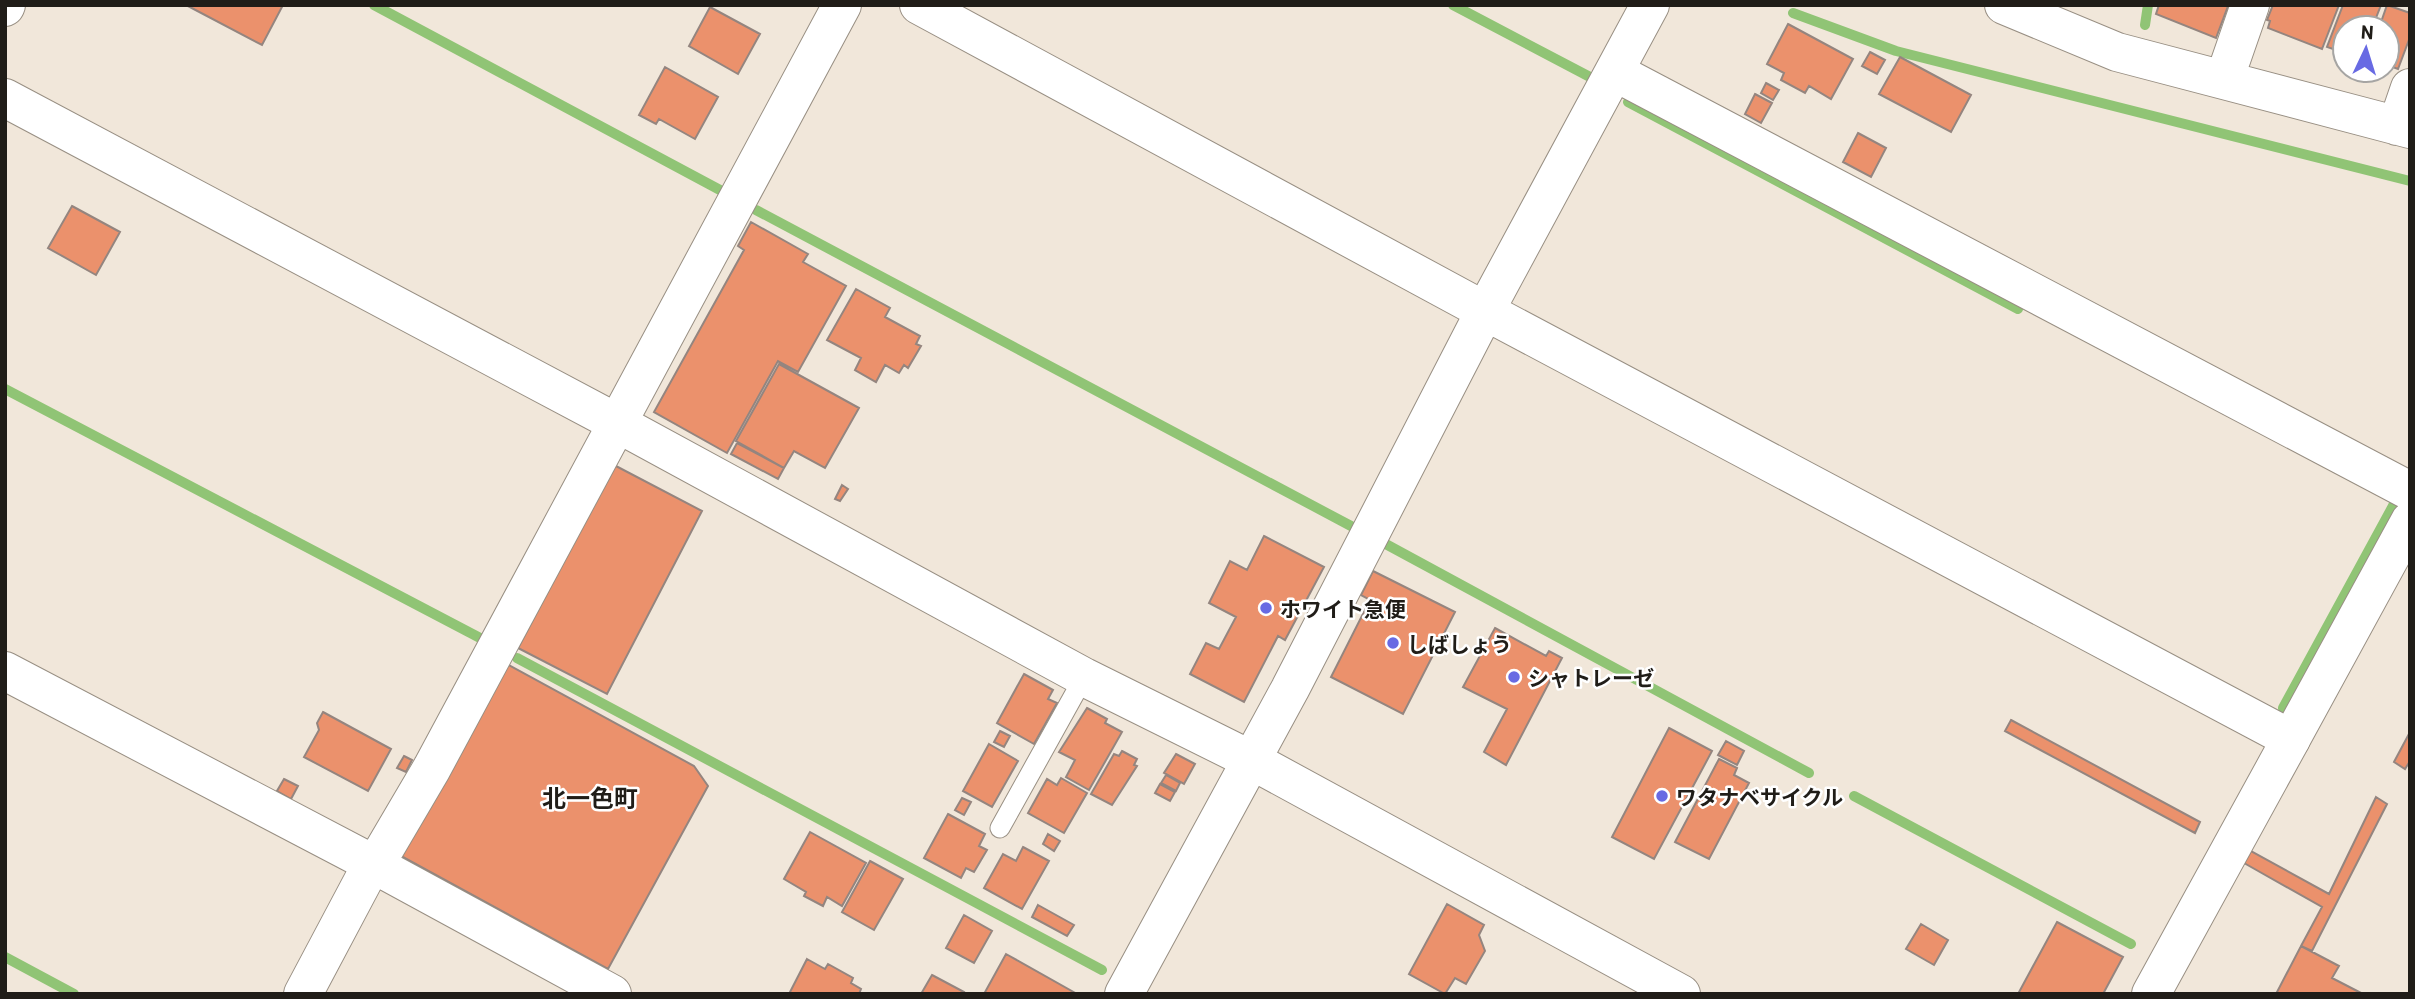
<svg xmlns="http://www.w3.org/2000/svg" width="2415" height="999" viewBox="0 0 2415 999" font-family="Barlow,'Noto Sans JP',sans-serif">
  <rect width="100%" height="100%" fill="#f1e7da"/>
  <g fill="none" stroke-linecap="round" stroke-linejoin="round">
    <!-- stream -->
    <path stroke="#90c475" stroke-width="10" d="M374 5 720 190
      M1453 5 1590 77
      M1793 13 1896 51 2410 181
      M2145 25 2148 5
      M1628 102 2018 309
      M756 210 1351 526
      M5 389 482 639
      M1382 542 1809 773
      M517 658 1102 970
      M2283 708 2394 504
      M1854 796 2131 944
      M5 957 74 994"/>
  </g>
  <!-- building -->
  <path fill="#eb916c" stroke="#94857f" stroke-width="2" d="M186 5H283L262 45Z
    M2159 5H2225L2228 6 2216 38 2156 14Z
    M2273 5H2339L2322 49 2268 28 2270 21 2267 20Z
    M2343 5H2381L2372 28H2345V49L2342 52 2327 47Z
    M2387 5 2410 13V37L2398 69 2387 65V28H2379Z
    M710 7 760 34 738 74 689 46Z
    M1788 24 1853 59 1831 99 1809 86 1805 93 1781 80 1784 73 1767 64Z
    M1870 52 1885 60 1877 74 1862 66Z
    M1900 57 1971 95 1951 132 1879 94Z
    M665 67 718 97 695 139 659 119 656 124 639 115Z
    M1766 83 1779 90 1773 100 1761 93Z
    M1755 94 1772 103 1761 123 1745 114Z
    M1858 133 1886 148 1871 177 1843 162Z
    M72 206 120 232 96 275 48 248Z
    M751 222 808 254 803 262 846 286 798 372 778 361 727 453 654 412 744 250 738 246Z
    M856 289 890 308 885 317 920 336 916 344 921 346 908 368 904 365 899 373 885 365 876 382 855 370 861 358 827 340Z
    M779 364 859 408 825 468 794 451 784 468 736 441Z
    M737 443 784 468 778 479 731 454Z
    M614 465 702 511 607 694 518 648Z
    M842 485 848 489 840 501 835 499Z
    M1264 536 1324 567 1285 640 1278 636 1244 702 1190 674 1206 643 1219 649 1236 617 1209 603 1230 561 1247 570Z
    M1373 571 1455 612 1403 714 1331 677 1370 600 1361 595Z
    M1495 628 1546 656 1549 651 1562 658 1506 765 1484 752 1507 709 1463 687Z
    M507 664 694 766 708 786 608 969 401 856Z
    M1024 674 1053 690 1048 699 1057 703 1034 744 997 723Z
    M1087 708 1107 719 1105 723 1122 732 1089 790 1066 777 1075 760 1059 752Z
    M323 712 391 749 368 791 304 757 319 730 317 723Z
    M2011 720 2200 822 2195 833 2005 731Z
    M1669 728 1712 751 1654 859 1612 837Z
    M1000 731 1010 736 1004 747 994 742Z
    M2410 732V761L2405 769 2394 762Z
    M1726 741 1744 751 1737 765 1718 755Z
    M989 744 1018 761 992 807 963 791Z
    M1122 751 1137 759 1134 765 1137 766 1112 805 1091 794 1114 754 1119 756Z
    M1176 754 1195 764 1184 784 1164 773Z
    M404 756 412 760 406 772 397 768Z
    M1719 759 1737 768 1734 775 1749 783 1709 859 1675 842Z
    M1166 775 1180 783 1176 791 1161 783Z
    M1061 778 1087 793 1064 833 1028 813 1047 779 1057 785Z
    M284 779 298 786 291 799 277 791Z
    M1160 784 1175 792 1170 801 1155 793Z
    M2376 797 2387 804 2312 951 2301 946 2322 907 2244 863 2251 851 2329 894Z
    M962 798 971 802 964 815 955 810Z
    M948 814 985 834 979 846 987 850 974 872 966 868 961 878 924 858Z
    M810 832 866 863 842 906 827 897 823 906 804 896 806 892 784 879Z
    M1048 834 1060 841 1054 851 1043 844Z
    M1023 847 1049 861 1022 909 984 888 1003 854 1016 861Z
    M870 861 903 879 874 930 842 912Z
    M1447 904 1484 925 1479 935 1485 951 1466 984 1455 978 1445 994 1409 974Z
    M1038 905 1074 925 1067 936 1032 917Z
    M964 915 992 931 974 963 946 948Z
    M2057 922 2123 957 2103 994H2018Z
    M1921 924 1948 940 1934 965 1906 949Z
    M2301 946 2339 966 2332 978 2363 994H2276Z
    M1006 954 1077 994H984Z
    M807 959 825 969 828 964 853 978 851 983 861 989 859 994H789Z
    M932 975 964 992 963 994H921Z"/>
  <g fill="none" stroke-linecap="round" stroke-linejoin="round">
    <defs>
      <path id="service" d="M1000 828 1084 677"/>
      <path id="minor" d="M919 5 1485 311 2291 739 2410 521
        M2004 5 2117 52 2410 129
        M5 7 6 5
        M1615 72 2410 491
        M2224 80 2250 5
        M2397 126 2410 88
        M5 671 375 865 612 994
        M303 994 364 879 375 865 432 768 842 5
        M1124 994 1290 689 1485 311 1650 5"/>
      <path id="tertiary" d="M5 98 617 423 1084 677 1251 760 1681 994
        M2151 994 2291 739"/>
    </defs>
    <!-- service casing -->
    <use href="#service" stroke="#988f83" stroke-width="21"/>
    <!-- minor casing -->
    <use href="#minor" stroke="#988f83" stroke-width="40"/>
    <!-- tertiary casing -->
    <use href="#tertiary" stroke="#988f83" stroke-width="40"/>
    <!-- service -->
    <use href="#service" stroke="#fff" stroke-width="19"/>
    <!-- minor -->
    <use href="#minor" stroke="#fff" stroke-width="38"/>
    <!-- tertiary -->
    <use href="#tertiary" stroke="#fff" stroke-width="38"/>
  </g>
  <!-- markers -->
  <g fill="#686ae3" stroke="#fff" stroke-width="2.5">
    <circle cx="1266" cy="608" r="7"/>
    <circle cx="1393" cy="643" r="7"/>
    <circle cx="1514" cy="677" r="7"/>
    <circle cx="1662" cy="796" r="7"/>
  </g>
  <g text-anchor="middle" dominant-baseline="central" stroke-width="5" stroke-linejoin="round" paint-order="stroke">
    <!-- poi labels -->
    <g font-size="21" font-weight="bold" fill="#201d18" stroke="#fff" text-anchor="start">
      <text x="1280" y="608">ホワイト急便</text>
      <text x="1407" y="643">しばしょう</text>
      <text x="1528" y="677">シャトレーゼ</text>
      <text x="1676" y="796">ワタナベサイクル</text>
    </g>
    <!-- quarter labels -->
    <g font-size="24" font-weight="bold" fill="#201d18" stroke="#fff">
      <text x="590" y="797">北一色町</text>
    </g>
  </g>
  <!-- border -->
  <rect width="2415" height="999" fill="none" stroke="#201d18" stroke-width="14"/>
  <!-- north arrow -->
  <g transform="translate(2366 49) rotate(4)"><circle r="33" fill="#ffffff" stroke="#a6a5a3" stroke-width="2"/>
  <path d="M0-5L12 26L0 18L-12 26Z" fill="#686ae3"/>
  <text y="-10" font-size="19" font-weight="bold" text-anchor="middle" fill="#201d18">N</text>
  </g>
</svg>
